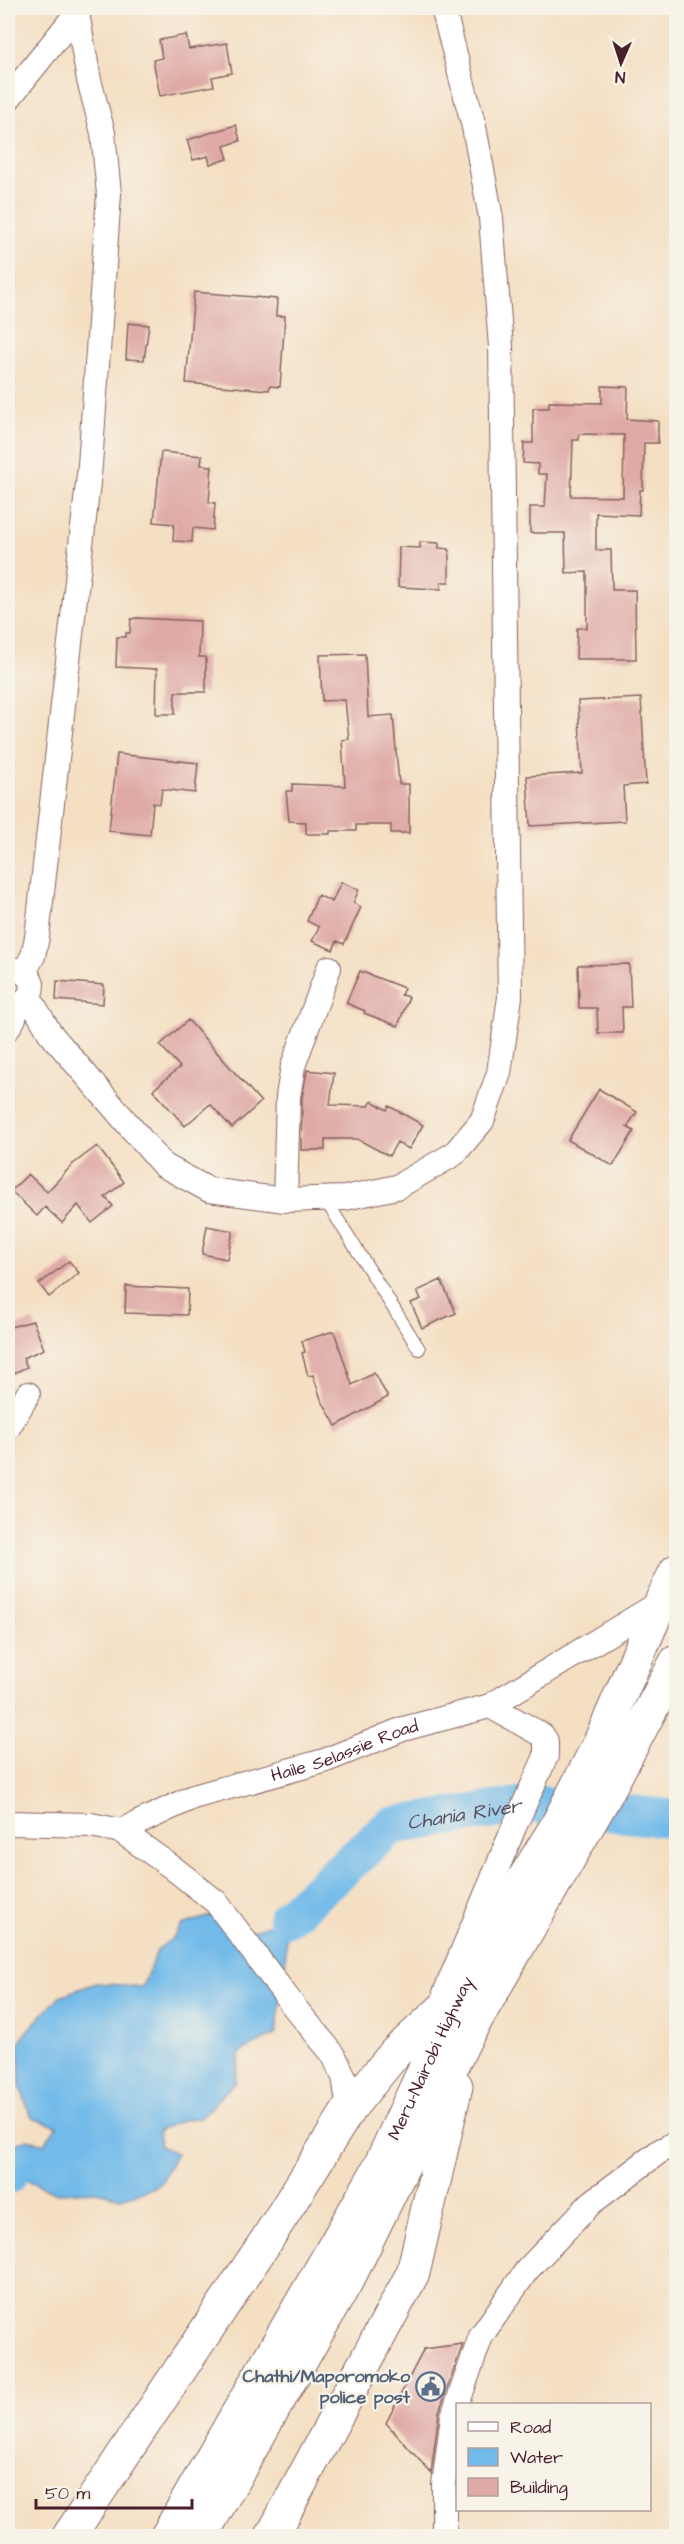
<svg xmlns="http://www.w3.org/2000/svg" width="684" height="2544" viewBox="0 0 684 2544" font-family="'Architects Daughter',sans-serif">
  <rect width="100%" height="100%" fill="#f7f3e8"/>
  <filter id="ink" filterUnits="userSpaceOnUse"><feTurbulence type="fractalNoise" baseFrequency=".0167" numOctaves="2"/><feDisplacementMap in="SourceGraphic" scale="12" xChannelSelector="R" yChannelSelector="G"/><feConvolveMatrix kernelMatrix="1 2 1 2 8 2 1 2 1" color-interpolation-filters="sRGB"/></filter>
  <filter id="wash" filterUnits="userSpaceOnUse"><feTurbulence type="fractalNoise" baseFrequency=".008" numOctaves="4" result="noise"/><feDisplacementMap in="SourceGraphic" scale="24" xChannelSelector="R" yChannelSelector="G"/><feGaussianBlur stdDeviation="1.35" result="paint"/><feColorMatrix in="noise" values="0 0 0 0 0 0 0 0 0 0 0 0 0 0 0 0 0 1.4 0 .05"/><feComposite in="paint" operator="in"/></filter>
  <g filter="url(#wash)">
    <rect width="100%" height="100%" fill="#f4dfc3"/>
    <!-- water -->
    <path fill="#71bae9" stroke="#5e6c8a" stroke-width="1.5" d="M223 1912 246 1933 287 1918 285 1971 276 2034 240 2052 235 2082 200 2118 185 2119 158 2131 160 2146 176 2153 161 2183 145 2191 120 2198 96 2191 57 2193 30 2181 13 2166 8 2148 27 2139 44 2144 57 2126 32 2118 20 2087 19 2043 28 2030 60 1996 96 1983 142 1987 158 1949 172 1939 182 1925Z"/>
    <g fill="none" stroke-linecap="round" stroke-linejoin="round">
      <!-- river -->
      <g stroke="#71bae9" stroke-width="38">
        <path id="s1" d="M287 1918 391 1826 532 1804 676 1819"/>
        <path d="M8 2175 13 2166"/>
      </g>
    </g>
    <g id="blocks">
      <!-- building -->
      <path fill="#dfaaa6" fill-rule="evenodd" d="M186 35 189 49 227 43 232 73 212 77 214 86 160 96 153 60 162 58 159 40Z
        M236 125 240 141 224 146 228 159 210 164 208 156 193 160 187 140Z
        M194 292 277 299 276 316H285L280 387 270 386 269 390 186 383Z
        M128 323 149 325 144 360 126 359Z
        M602 386 628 387 627 419 658 421V443H644L643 490H640L639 515 596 513V550H611L612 590H635L636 659H576L577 628H587V572L566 573 565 533H530V507H545L547 474H538V464L523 463 524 443H533V408H549V402L602 403ZM579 434 624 435 623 497 571 496 573 440H579Z
        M161 452 202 456 201 465 212 466 209 502 215 503 213 530 193 528 192 542 173 541 174 524 154 522Z
        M420 542 439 543V548L449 549V582H441V589L398 587 399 547 420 548Z
        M136 618 200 621 199 657H206V692H175V714H156L157 669 116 667 117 637H126V633H130L131 619Z
        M365 654 368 717 393 715 399 784H409V833H391V825H356V831H330V834H306V822L289 821 286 791H292V784L345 786 342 740 349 739 345 700 322 701 320 655Z
        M641 698 646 784 623 786 625 821 530 826 527 776 582 773 578 701Z
        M117 754 198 763 195 793 162 789 160 804 153 803 150 835 109 831Z
        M341 882 359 890 353 903 361 907 344 944 337 941 333 950 312 941 319 927 307 921 318 895 332 902Z
        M629 964 631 1007H622L623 1033H598L597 1008H579L578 965Z
        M360 971 404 988 401 995 409 997 398 1026 364 1013 365 1011 346 1003Z
        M57 981 104 985 103 1004 56 1000Z
        M188 1020 261 1102 232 1128 210 1104 185 1126 153 1090 180 1067 160 1045Z
        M307 1070 334 1073 330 1105 369 1106 372 1101 387 1110 389 1106 423 1125 409 1149 397 1142 389 1156 357 1139H325V1150H301L302 1098Z
        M599 1089 637 1112 627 1127 634 1131 613 1166 568 1140Z
        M97 1146 124 1182 105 1197 113 1206 92 1223 78 1205 62 1223 45 1207 37 1216 11 1191 28 1174 47 1192 73 1164Z
        M207 1226 233 1231 227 1259 202 1254Z
        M69 1261 79 1273 49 1297 39 1284Z
        M441 1280 456 1313 422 1328 411 1303 421 1299 417 1291Z
        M126 1286 188 1289 187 1315 125 1313Z
        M33 1321 44 1349 23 1358 27 1367 8 1376V1322L10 1327Z
        M334 1331 352 1385 374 1373 388 1397 336 1426 321 1399 313 1375 308 1376 302 1353 305 1352 302 1341Z
        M463 2344 439 2412 431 2473 386 2423 424 2349Z"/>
    </g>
  </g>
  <g filter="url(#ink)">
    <use href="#blocks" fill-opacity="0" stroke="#866260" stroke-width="1.5"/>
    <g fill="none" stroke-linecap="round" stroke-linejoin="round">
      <defs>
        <path id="service" d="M325 1199 419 1349"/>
        <g id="minor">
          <path d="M8 99 81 8"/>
          <path d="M8 971C19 967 28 973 32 984 32 998 22 1007 8 1003"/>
          <path d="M24 972 33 956 37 937 90 465 109 194 103 133 89 80 77 13 74 8"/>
          <path d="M29 997 50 1033 163 1165 209 1190 285 1200 345 1198 397 1187 454 1154 482 1121 499 1073 510 997 501 347 491 218 474 127 443 8"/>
          <path d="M8 1028 14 1018 18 1005"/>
          <path d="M285 1200 288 1097 293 1066 329 968"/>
          <path d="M8 1428 28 1394"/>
          <path id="s2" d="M8 1823 91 1825 121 1831 193 1797 324 1761 403 1729 490 1706 661 1602"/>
          <path d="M121 1831 173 1868 216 1902 295 2008 333 2054 344 2077 349 2109"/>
          <path d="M445 1993 515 1825 546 1756V1741L542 1735 490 1706"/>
          <path d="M444 2536V2484L453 2416 481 2336 527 2270 591 2203 660 2151 676 2143"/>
        </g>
        <g id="trunk">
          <path d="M69 2536 266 2241 349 2109 395 2053 448 2004"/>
          <path id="s3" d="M167 2536 377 2172 460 1993 512 1898 556 1827 599 1744 661 1602 676 1571"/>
          <path d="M201 2536 351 2273 466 2037 605 1796 676 1662"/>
          <path d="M272 2536 413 2273 456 2086"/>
        </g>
      </defs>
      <!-- service casing -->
      <use href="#service" stroke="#866260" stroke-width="14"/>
      <!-- minor casing -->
      <use href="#minor" stroke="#866260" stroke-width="26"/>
      <!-- trunk casing -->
      <use href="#trunk" stroke="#866260" stroke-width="35"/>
      <!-- service -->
      <use href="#service" stroke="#fff" stroke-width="12"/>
      <!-- minor -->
      <use href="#minor" stroke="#fff" stroke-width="24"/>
      <!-- trunk -->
      <use href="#trunk" stroke="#fff" stroke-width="33"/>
    </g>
  </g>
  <!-- icons -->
  <defs>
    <symbol id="civic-ring" viewBox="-11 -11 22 22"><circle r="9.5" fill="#f7f3e8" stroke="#5c6f8a" stroke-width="1.5"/><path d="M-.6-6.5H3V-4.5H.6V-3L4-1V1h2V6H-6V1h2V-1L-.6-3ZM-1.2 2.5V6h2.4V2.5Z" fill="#5c6f8a"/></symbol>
  </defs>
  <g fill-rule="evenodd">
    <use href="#civic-ring" x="414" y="2370" width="33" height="33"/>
  </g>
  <g text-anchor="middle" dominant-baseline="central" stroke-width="4.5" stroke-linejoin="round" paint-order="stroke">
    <!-- street labels -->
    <g font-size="18" fill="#4a1f2b" stroke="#f7f3e8">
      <text stroke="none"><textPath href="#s2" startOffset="352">Haile Selassie Road</textPath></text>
      <text stroke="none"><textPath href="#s3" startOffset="546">Meru-Nairobi Highway</textPath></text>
    </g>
    <!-- service labels -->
    <g font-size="18" font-weight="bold" fill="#4e5e75" stroke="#f7f3e8" text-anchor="end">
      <text x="410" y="2376">Chathi/Maporomoko<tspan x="410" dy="21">police post</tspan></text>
    </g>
    <!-- water labels -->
    <g font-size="20" font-style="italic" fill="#564e64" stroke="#f7f3e8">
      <text stroke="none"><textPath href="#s1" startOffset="213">Chania River</textPath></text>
    </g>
  </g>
  <!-- margin -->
  <rect width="684" height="2544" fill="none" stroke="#f7f3e8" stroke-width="30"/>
  <!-- legend -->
  <rect x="456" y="2403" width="195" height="108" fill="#f7f3e8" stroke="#b29e9c" stroke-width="1.5"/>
  <rect x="468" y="2422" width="30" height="9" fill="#ffffff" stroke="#b29e9c" stroke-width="1.5"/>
  <text x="510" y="2433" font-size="18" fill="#4a1f2b">Road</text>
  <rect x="468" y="2448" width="30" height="18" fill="#71bae9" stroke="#b29e9c" stroke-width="1.5"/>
  <text x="510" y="2463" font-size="18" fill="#4a1f2b">Water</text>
  <rect x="468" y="2478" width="30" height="18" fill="#dfaaa6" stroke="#b29e9c" stroke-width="1.5"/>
  <text x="510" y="2493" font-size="18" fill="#4a1f2b">Building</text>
  <!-- north arrow -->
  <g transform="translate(621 63) rotate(183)" stroke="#f7f3e8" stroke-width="4.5" paint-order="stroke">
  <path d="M0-4.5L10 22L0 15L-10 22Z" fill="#4a1f2b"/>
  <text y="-9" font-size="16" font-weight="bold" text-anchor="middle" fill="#4a1f2b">N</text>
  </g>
  <!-- scale -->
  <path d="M36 2499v9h156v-9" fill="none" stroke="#4a1f2b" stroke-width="3"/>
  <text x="45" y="2499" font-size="18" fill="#4a1f2b" stroke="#f7f3e8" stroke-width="4.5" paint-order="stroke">50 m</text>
</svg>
